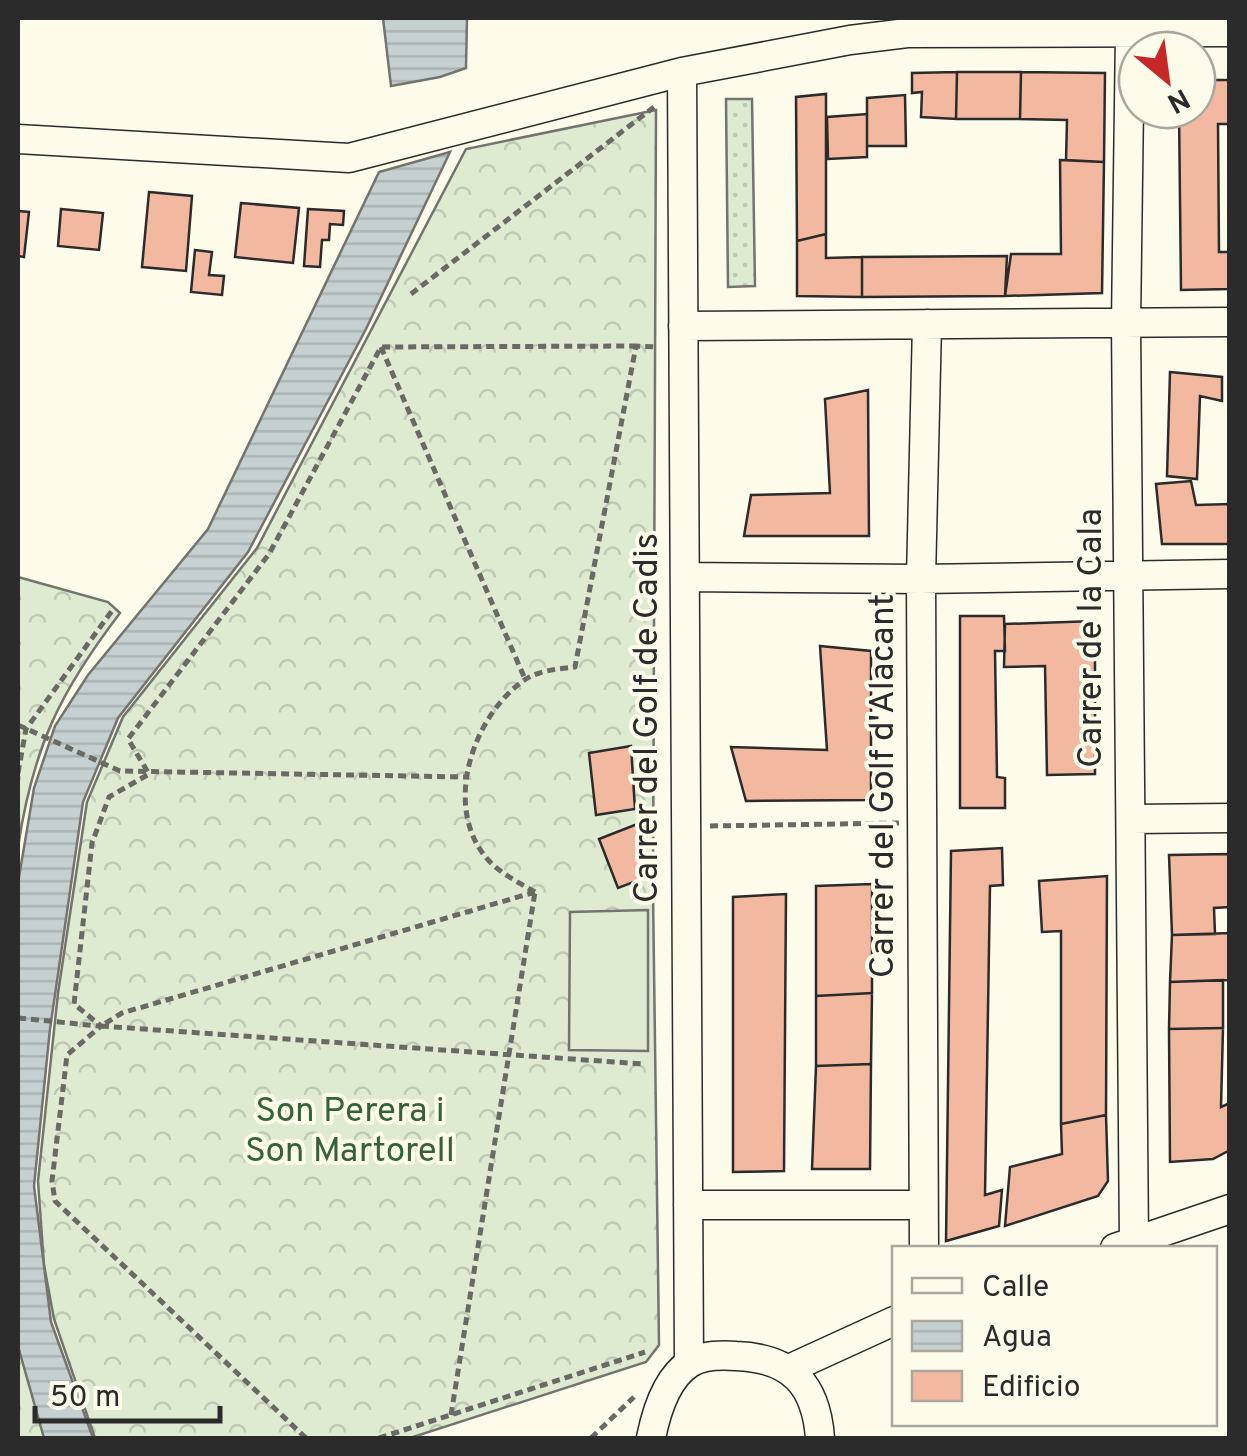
<svg xmlns="http://www.w3.org/2000/svg" width="1247" height="1456" viewBox="0 0 1247 1456" font-family="Overpass,sans-serif">
  <defs>
    <pattern id="grass-dots" width="8" height="8" patternUnits="userSpaceOnUse" patternTransform="scale(2.5)"><rect width="8" height="8" fill="#deebd1"/><path d="M2 2h.1M6 6h.1" fill="none" stroke="#bfcab4" stroke-width="1.8" stroke-linecap="round"/></pattern>
    <pattern id="forest-crowns" width="20" height="18" patternUnits="userSpaceOnUse" patternTransform="scale(2.5)"><rect width="20" height="18" fill="#deebd1"/><path d="M2 6a3 3 0 1 1 6 0M12 15a3 3 0 1 1 6 0" fill="none" stroke="#bfcab4"/></pattern>
    <pattern id="water-rules" width="6" height="5" patternUnits="userSpaceOnUse" patternTransform="scale(2.5)"><rect width="6" height="5" fill="#c7d0d0"/><path d="M0 2.5h6" fill="none" stroke="#abb3b3"/></pattern>
  </defs>
  <rect width="100%" height="100%" fill="#fdfbea"/>
  <!-- grass -->
  <path fill="url(#grass-dots)" stroke="#74746e" stroke-width="2.5" d="M726 99H752L755 286 728 287Z"/>
  <!-- forest -->
  <path fill="url(#forest-crowns)" stroke="#74746e" stroke-width="2.5" d="M656 110 653 892 659 1345 646 1362 410 1438H95L54 1319 44 1265 38 1181 58 993 87 802 123 717 257 548 466 149Z
    M18 577 108 602 120 613C59 693 33 748 18 847Z
    M18 1346 46 1438H18Z"/>
  <!-- garden -->
  <path fill="#deebd1" stroke="#74746e" stroke-width="2.5" d="M648 910V1051L569 1050 570 912Z"/>
  <!-- water -->
  <path fill="url(#water-rules)" stroke="#74746e" stroke-width="2.5" d="M383 18H467L466 68 440 77 391 86Z
    M450 152 366 329 248 552 118 718 83 802 50 1029 34 1186 51 1322 93 1438H44L18 1346V883L34 788 55 726 88 675 208 529 379 172Z"/>
  <!-- building -->
  <path fill="#f2b8a0" stroke="#2b2b2b" stroke-width="2.5" d="M957 72H1021L1020 119H956Z
    M957 72 956 119 921 117 922 92 912 93V73Z
    M1021 72 1105 73 1104 162 1066 160 1067 120 1020 119Z
    M1197 80H1230V124H1218L1219 252H1230V289L1181 290 1179 110H1197Z
    M826 94V234L797 241 796 97Z
    M905 95 906 146H867V98Z
    M867 114V157L828 159 827 117Z
    M1060 160 1104 162 1102 293 1005 296 1011 254H1061Z
    M149 192 192 196 186 271 142 267Z
    M241 203 299 208 293 263 235 257Z
    M61 209 103 213 99 250 58 246Z
    M308 209 344 211 343 225 330 224 329 240H322L320 267 304 266Z
    M18 211 29 212 24 257 18 256Z
    M826 234V258L862 257V297L797 296V241Z
    M195 250 212 252 209 275 224 276 222 295 191 292Z
    M1007 256 1005 296 862 297V257Z
    M1170 372 1222 377V401L1200 396 1197 479 1167 476Z
    M868 390 869 536H744L751 495 830 493 825 399Z
    M1191 481 1196 505 1230 504 1229 544H1162L1156 484Z
    M960 616H1004L1005 651H995L997 777 1005 778V808H960Z
    M1095 621V774L1047 775 1045 666 1004 667 1005 624Z
    M820 646 871 651V800L746 801 731 747 827 750Z
    M631 746 635 809 596 815 589 753Z
    M640 823 646 845 638 849 647 877 618 888 599 839Z
    M1002 848 1003 885 990 886 985 1195 1002 1190 999 1226 946 1241 951 851Z
    M1230 854V907L1214 908 1215 934 1172 935 1169 855Z
    M1107 876 1106 1115 1061 1124V931L1042 932 1039 881Z
    M872 884V993L816 996V886Z
    M786 894 784 1171 733 1172V897Z
    M1230 933V980L1170 982 1172 935Z
    M1223 980V1028L1169 1029 1170 982Z
    M872 993 871 1064 816 1066V996Z
    M1223 1028 1221 1107 1230 1103V1150L1213 1159 1170 1162 1169 1029Z
    M871 1064 870 1169H812L816 1066Z
    M1106 1115 1108 1181 1098 1196 1005 1226 1010 1167 1062 1154 1061 1124Z"/>
  <g fill="none" stroke-linecap="round" stroke-linejoin="round">
    <defs>
      <path id="minor" d="M1130 32 1126 323 1134 1243
        M682 72 689 1363
        M18 139 349 158 682 72 850 40 907 33 1230 32
        M683 326 1230 322
        M685 577 921 579 1230 574
        M1131 819 1230 818
        M688 1205H923
        M924 1248 921 579 927 324
        M1115 1248 1230 1209
        M789 1369 894 1321
        M651 1438C656 1413 666 1378 690 1363 703 1355 722 1355 736 1356 791 1358 816 1384 820 1438"/>
    </defs>
    <!-- minor casing -->
    <use href="#minor" stroke="#2b2b2b" stroke-width="31"/>
    <!-- path -->
    <path stroke="#6a6964" stroke-width="5" stroke-dasharray="8 5" stroke-linecap="butt" d="M411 294 654 107
      M381 347 525 679
      M18 725 120 771 466 777
      M18 773 26 729 114 608
      M710 826 899 823
      M535 892 122 1013 101 1026 643 1064
      M535 892C518 882 497 872 484 855 444 803 473 717 523 681 538 670 558 669 575 667L636 346 657 347
      M18 1018 99 1026
      M451 1415 535 892
      M306 1438 55 1201 52 1181 67 1055 101 1026 74 1004 92 843 109 797 149 774 128 739 269 554 381 347 636 346
      M379 1438 645 1352
      M591 1438 634 1397"/>
    <!-- minor -->
    <use href="#minor" stroke="#fdfbea" stroke-width="28"/>
  </g>
  <g text-anchor="middle" dominant-baseline="central" stroke-width="8" stroke-linejoin="round" paint-order="stroke">
    <!-- street labels -->
    <g font-size="35" fill="#2b2b2b" stroke="#fdfbea">
      <text transform="translate(1092 638) rotate(-90)">Carrer de la Cala</text>
      <text transform="translate(648 718) rotate(-90)">Carrer del Golf de Cadis</text>
      <text transform="translate(884 786) rotate(-90)">Carrer del Golf d'Alacant</text>
    </g>
    <!-- park labels -->
    <g font-size="35" fill="#34623c" stroke="#fdfbea">
      <text x="350" y="1112">Son Perera i<tspan x="350" dy="40">Son Martorell</tspan></text>
    </g>
  </g>
  <!-- border -->
  <rect width="1247" height="1456" fill="none" stroke="#2b2b2b" stroke-width="40"/>
  <!-- legend -->
  <rect x="892" y="1246" width="325" height="180" fill="#fdfbea" stroke="#a9a89e" stroke-width="2.5"/>
  <rect x="912" y="1278" width="50" height="15" fill="#fdfbea" stroke="#a9a89e" stroke-width="2.5"/>
  <text x="982" y="1296" font-size="30" fill="#2b2b2b">Calle</text>
  <rect x="912" y="1321" width="50" height="30" fill="url(#water-rules)" stroke="#a9a89e" stroke-width="2.5"/>
  <text x="982" y="1346" font-size="30" fill="#2b2b2b">Agua</text>
  <rect x="912" y="1371" width="50" height="30" fill="#f2b8a0" stroke="#a9a89e" stroke-width="2.5"/>
  <text x="982" y="1396" font-size="30" fill="#2b2b2b">Edificio</text>
  <!-- north arrow -->
  <g transform="translate(1167 80) rotate(151)"><circle r="48" fill="#fdfbea" stroke="#a9a89e" stroke-width="2.5"/>
  <path d="M0-8L18 38L0 25L-18 38Z" fill="#c62828"/>
  <text y="-15" font-size="28" font-weight="bold" text-anchor="middle" fill="#2b2b2b">N</text>
  </g>
  <!-- scale -->
  <path d="M35 1406v15h185v-15" fill="none" stroke="#2b2b2b" stroke-width="5"/>
  <text x="50" y="1406" font-size="30" fill="#2b2b2b" stroke="#fdfbea" stroke-width="8" paint-order="stroke">50 m</text>
</svg>
